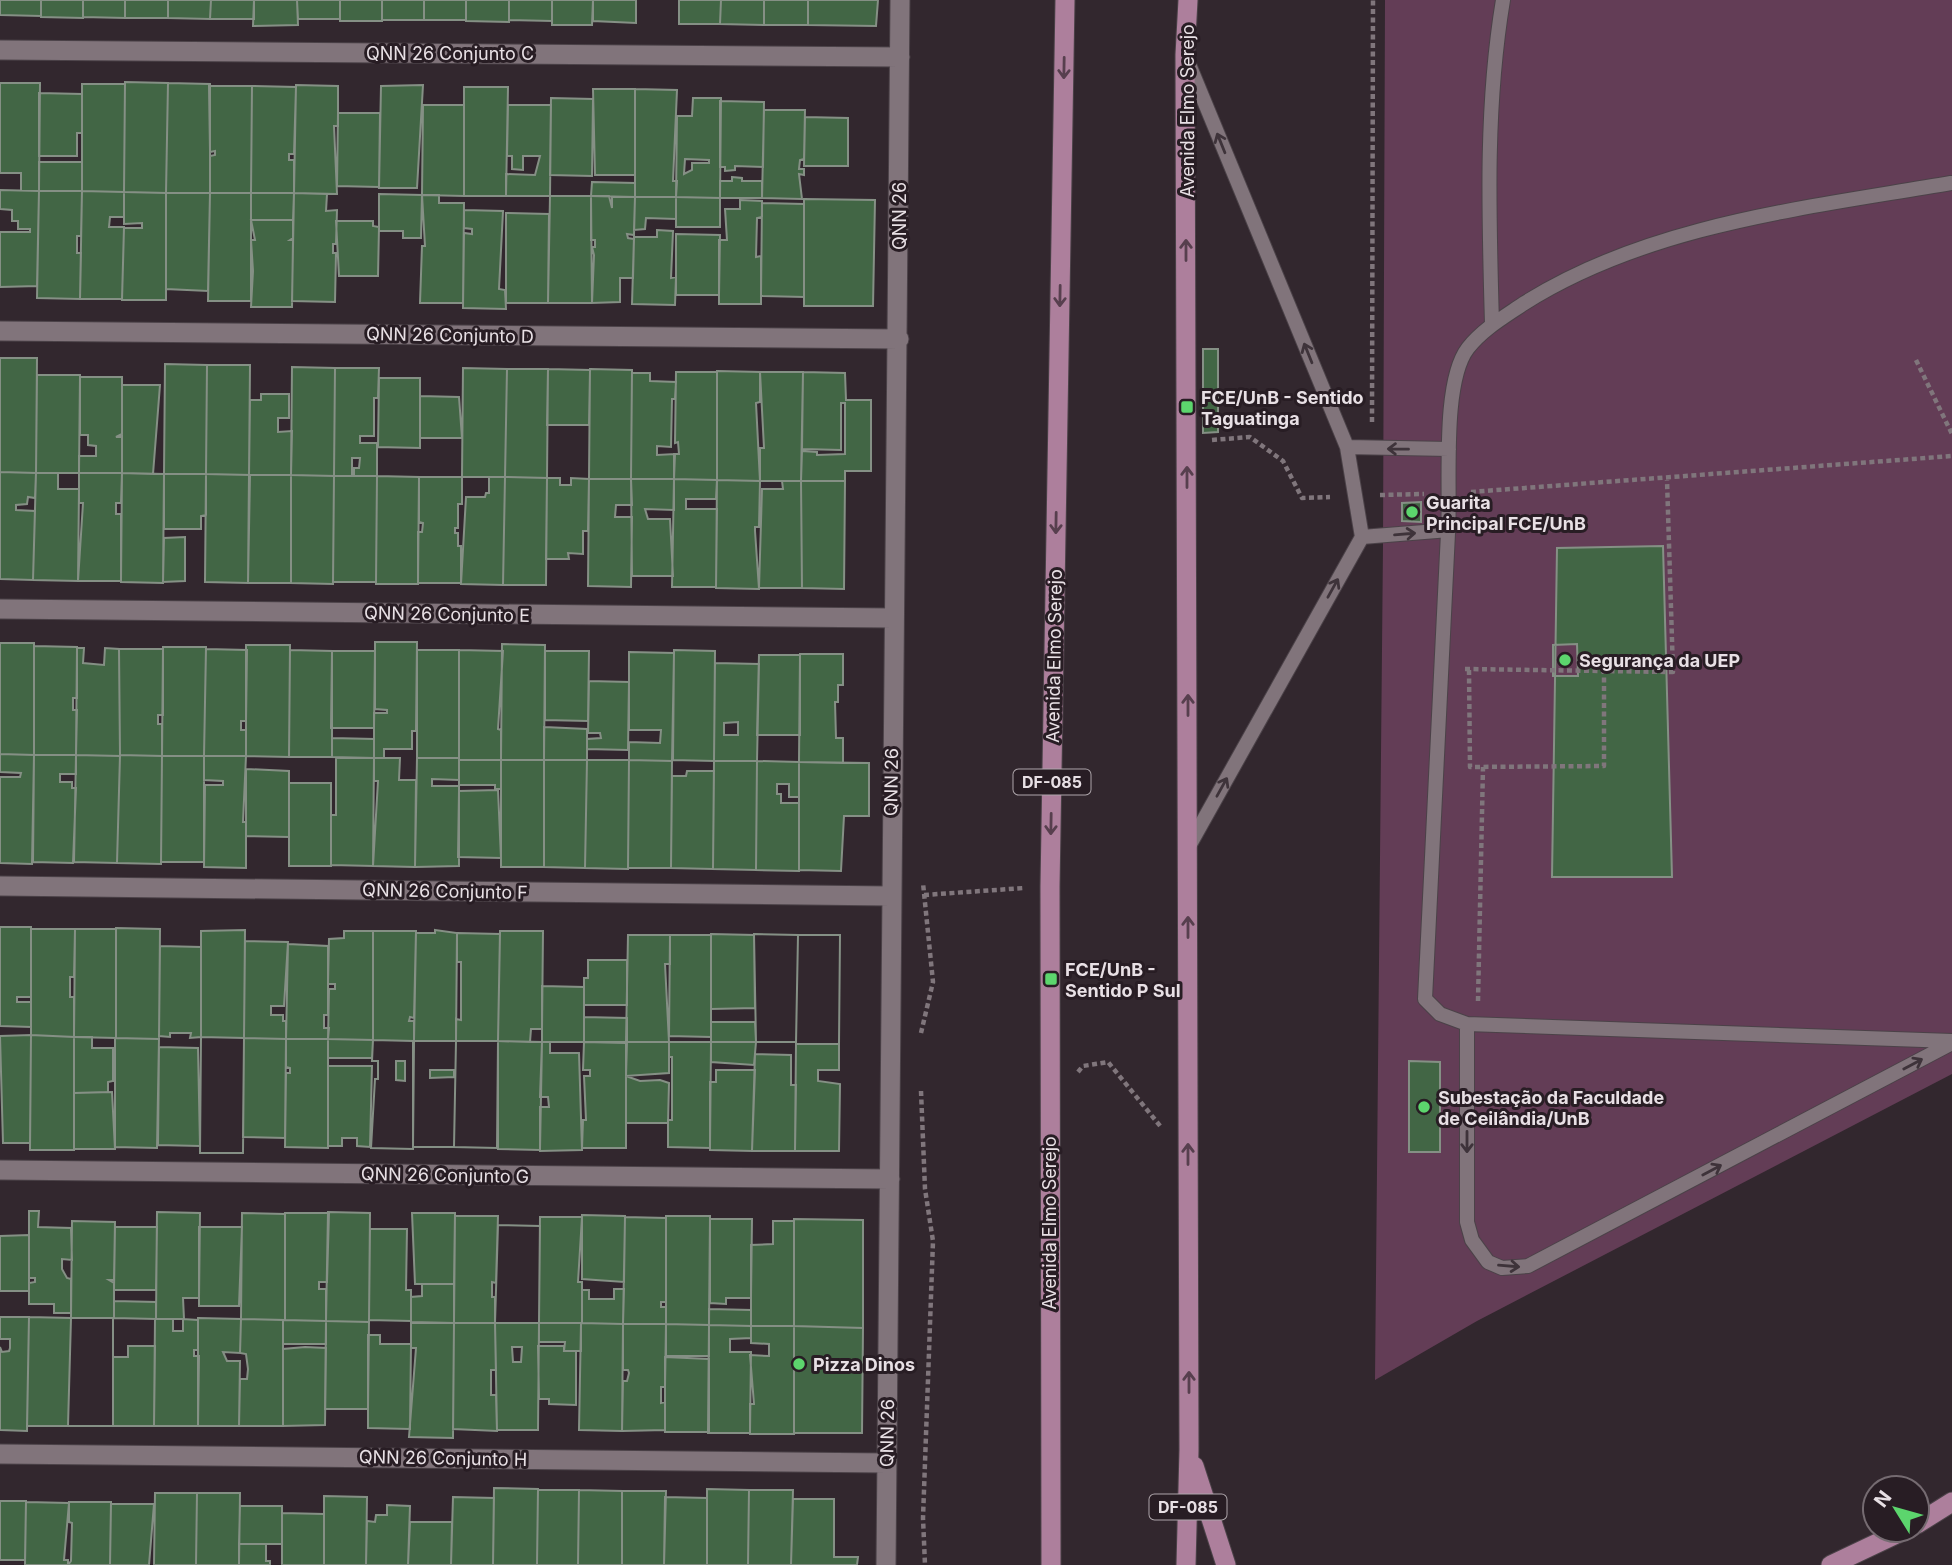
<svg xmlns="http://www.w3.org/2000/svg" width="1952" height="1565" viewBox="0 0 1952 1565" font-family="Inter,sans-serif">
  <rect width="100%" height="100%" fill="#32272e"/>
  <!-- green -->
  <path fill="#633d56" d="M1385 0H1952V1074L1477 1321 1375 1380 1383 544Z"/>
  <!-- building -->
  <path fill="#426645" stroke="#859085" stroke-width="2" fill-rule="evenodd" d="M0 0H41V16L0 15Z
    M41 0H83V18L41 17Z
    M83 0H125V18L83 17Z
    M125 0H168V18H125Z
    M168 0H211L210 19 168 18Z
    M211 0H254V19H210Z
    M254 0H297L298 25 253 26Z
    M297 0H340V19H298Z
    M340 0H382V21H340Z
    M382 0H424V20H382Z
    M424 0H466V20H424Z
    M466 0H509V22L466 21Z
    M509 0H552V21L509 20Z
    M552 0H593L592 25H552Z
    M593 0H636V23L593 21Z
    M679 0H721L720 24H679Z
    M721 0H764V25L720 24Z
    M764 0H808V25H764Z
    M808 0H878L876 26 808 25Z
    M125 82 168 83 166 193 124 192Z
    M0 83H40L39 191H21V173H0Z
    M168 83 210 84V193H166Z
    M82 84H125L124 192 82 191Z
    M296 85 338 86V126H334L337 194 294 193Z
    M423 85 417 188H379L381 86Z
    M209 86H252L251 193H210V156L215 155V151L210 152Z
    M252 86 296 87 294 154H289V160H294V193H251Z
    M464 87H508L506 196H464Z
    M593 89H635V175H595Z
    M635 89 677 90 673 181H677L676 197H635Z
    M39 93 82 94V133H77V156H39Z
    M551 98 593 99 592 176 550 175Z
    M693 98H721L720 198 676 197 677 116H692ZM685 159 709 160V163H692V170L684 174Z
    M720 101 764 102 763 167 735 166V170L725 171V167H720Z
    M423 105H464V196L422 195Z
    M508 105H551L550 196H506V174L535 175 540 156H523V170L512 169V156H507Z
    M764 110H805L804 159 800 160 799 169H804V175L799 174 802 199 762 198Z
    M338 113H380L379 187 337 186Z
    M805 117 848 118V166H804Z
    M39 162H82V191H39Z
    M732 177 742 178V181H762V198H720V181H732Z
    M592 182 635 183V197L591 196Z
    M0 190 39 191 37 286 0 287V232H30V229H18V221H12V210L0 209Z
    M39 191H82L81 236H77V253H81L80 299 37 298Z
    M82 191 124 192V217H110L109 227H124L122 299H80Z
    M124 192 166 193V300H122L124 228H142V223L124 224Z
    M166 193H210L208 291 166 289Z
    M210 193H251V301H208Z
    M251 193H294L293 220H251Z
    M294 193 327 194 326 211 337 210 336 244H333V253H336L335 302 292 301Z
    M379 194 422 195 421 238H403V231H379Z
    M422 195H439V203H464L463 303H420L422 246H425Z
    M550 196H591L592 303H548Z
    M591 196H609L612 208V197H635L634 235 627 234 628 238 634 239 633 278H620V302L592 303 594 255 592 247H595V240H591Z
    M635 197H676V219L646 218 645 229 634 230Z
    M676 197 720 198V227H676Z
    M804 199 875 200 873 306H804Z
    M740 200 762 201V217L757 218 756 257 761 256V304H719V240H727L725 209H740Z
    M762 203 804 204V297L761 296Z
    M464 210 503 211 499 289 505 290 506 309 463 308 464 233 472 234V229L464 228Z
    M506 213 549 214 548 303H506Z
    M251 220H293V238L290 240H293L292 307H251L253 271 251 240H255Z
    M336 221H373V226L379 227 378 276H339Z
    M657 230 673 231 671 278 676 277 675 305 632 304 634 237H657Z
    M676 234 720 235 719 295H676Z
    M1203 349H1218V432L1203 433Z
    M0 358H37L36 473 0 472Z
    M165 364 207 365 206 474H164Z
    M207 365H250L249 475 206 474Z
    M292 367 335 368 334 476 291 475Z
    M335 368H379L378 398H374V436H360V443H377V476H354V468H359L360 458H352V476H334Z
    M463 368 507 369 505 477H462Z
    M507 369H548L547 478 505 477Z
    M548 369 590 370 589 425H547Z
    M590 369 632 370 631 479H589Z
    M717 371 760 372V402L756 403 760 481 717 480Z
    M676 372H717V480L674 479V454H679L678 442 675 443Z
    M760 372H803L801 481H760V448H764Z
    M803 372 845 373 846 400H871V471H845V481H801L802 451 817 452V455L845 454V403H841V450L802 449Z
    M632 373H650V381L676 382 675 399H672L671 447 657 446V455L675 454 674 479H631Z
    M37 375H80L79 473H36Z
    M80 377H122V434L116 437H122V473H79V456H96V446L88 445V435H80Z
    M379 378H420V448L378 447Z
    M122 385H160L153 474 122 473Z
    M261 394H289V418H278V432L292 431 291 475H249L250 400H261Z
    M420 396 459 397 462 438H420Z
    M0 472 36 473 35 498 28 497 27 504 16 505V510L35 511 33 580 0 579Z
    M36 473H58V489H79L78 581 33 580Z
    M79 473H122L121 503H116V514H121V581H78L83 503H79Z
    M122 473 164 474 163 583 121 582Z
    M164 474H206V515L201 516V529H164Z
    M206 474 250 475 248 583 205 582Z
    M249 475H291V583H248Z
    M291 475 334 476 333 584 291 583Z
    M334 476H377L376 582H333Z
    M377 476 419 477 418 584H376Z
    M419 477H462V504H458V528H455V533H458V546H461V583H418V532H422L423 523 419 522Z
    M489 477H505L503 585 461 584 466 497H485L486 493H489Z
    M505 477 547 478 546 585H503Z
    M547 478H560V485H571V478L589 479 588 531H583V554L568 553 569 559H546Z
    M589 479H631L632 505H616L615 517H632L631 587 588 586Z
    M631 479H674V510L645 509 648 519H670L673 576H632Z
    M674 479 717 480 716 499H686V509H717L716 587H672Z
    M717 480 760 481 759 527H755V531L759 589 716 588Z
    M782 481H801L802 588H759L762 489H783Z
    M801 481H845L844 589 802 588Z
    M1421 502V522L1402 521V503Z
    M185 537V581L163 582 164 538Z
    M1663 546 1672 877H1552L1557 548Z
    M375 642H417L416 731H412V749H384V758H374V713H387V710L375 709Z
    M0 643H34V755L0 754Z
    M502 644 545 645 544 760H501Z
    M1577 644 1578 676H1553V645Z
    M246 645H290L289 757 246 756Z
    M34 646 77 647V698H73V710H77L76 755H34Z
    M163 647H206L204 756H162Z
    M77 648H84L83 663 104 665 105 648 119 649 120 756 76 755Z
    M119 649H163V715H158V724H162V756L120 755Z
    M206 649 247 650 246 721H241V730H246V756H204Z
    M290 650 332 651V757H289Z
    M417 650H459V758H417Z
    M459 650 503 651 498 729 501 730V760H459Z
    M674 650 715 651 714 761 673 760Z
    M332 651H375L374 728H331Z
    M545 651H589L588 721 545 720Z
    M629 652 674 653 672 761 629 760V742L660 743 661 730H629Z
    M800 654H843V685H838V702H835L836 738H843V763L799 762Z
    M759 655H800V735H757Z
    M715 663 759 664 757 761H714ZM738 722V735H724V723Z
    M589 681 629 682 628 750 587 749V739L601 738 600 733H588Z
    M544 727 587 729V760H544Z
    M332 738 374 739V758L332 757Z
    M0 754 34 755 32 864 0 863V777H20L21 773 0 772Z
    M34 755H76V774H60V782H72V788H76L73 863 33 862Z
    M76 755 120 756 117 863 74 862Z
    M120 755 162 756 161 864 117 863Z
    M162 756H204V862H161Z
    M204 756H246L243 822H246V868L204 867 205 785H223V781L204 780Z
    M336 758H374L373 866 331 865V815H336Z
    M374 758H400L399 780H416L415 867 373 866 378 781H374Z
    M417 758H459V780L432 779V786H459V866L415 867Z
    M459 760H501V789H495V785H459Z
    M501 760H544V867H501Z
    M544 760H587L585 868 544 867Z
    M587 760H629L628 869 585 868Z
    M629 760 672 761 671 868H628Z
    M714 761H757L756 870 713 869Z
    M757 761 799 762V797H789V784H777V794H781V803H799V871L756 870Z
    M799 762 869 763V816H844L841 871 799 870Z
    M246 769 289 771V837L246 836Z
    M687 771H714L713 869 671 868 672 776H686Z
    M289 783H331V866H289Z
    M498 790 501 858 458 857 459 791Z
    M0 927H31V997H17V1002H31V1027L0 1026Z
    M116 928 160 929 159 1039 116 1038Z
    M31 929H75L74 977H70V997H74V1037L31 1035Z
    M75 929H116V1038L74 1037Z
    M245 930 244 1038 201 1037V931Z
    M435 930 457 933 456 1041H414L416 933H435Z
    M344 931H373V1040L328 1039 329 989H335V984H328L329 939 344 938Z
    M373 931H416L414 1018 410 1017 409 1021H414V1041L373 1040Z
    M500 931H543L542 1029H531L530 1042 498 1041Z
    M457 933 500 934 498 1041H456V1019L461 1020V962H457Z
    M711 934 754 935 755 1008 711 1009Z
    M754 934 798 935 796 1042H756Z
    M754 934 798 935 796 1042H756Z
    M628 935H670V964H665L669 1042H626Z
    M670 935H711V1037L669 1036Z
    M798 935H840L839 1044H796Z
    M798 935H840L839 1044H796Z
    M245 941 288 942 284 1006H271V1015H283V1021H286V1039L244 1038Z
    M288 944 328 946V1015H324V1028H329L328 1039H286Z
    M160 946 201 947V1037L190 1038 191 1033H170V1037L159 1036Z
    M588 960H627V1005H584V978H588Z
    M542 986 584 987V1042H542Z
    M584 1017 627 1018V1042H584Z
    M711 1022H755L756 1042H711Z
    M31 1035 30 1143H3L0 1036Z
    M31 1035 74 1037V1150H30Z
    M74 1037H92V1048H113V1081L108 1082V1092L74 1093Z
    M201 1037 244 1038 243 1153H200Z
    M201 1037 244 1038 243 1153H200Z
    M115 1038 159 1039 157 1148 115 1147Z
    M244 1038 286 1039 285 1138 243 1137Z
    M286 1039H328V1148L285 1147 286 1073H290V1068L286 1067Z
    M328 1039 373 1040 372 1058H328Z
    M373 1040 413 1041V1149L371 1148 375 1079H378V1061H372ZM396 1061H405V1081L396 1080Z
    M373 1040 413 1041V1149L371 1148 375 1079H378V1061H372Z
    M414 1041H456L454 1147H413ZM430 1070H454V1077L430 1078Z
    M414 1041H456L454 1147H413Z
    M456 1041H498L497 1148 454 1147Z
    M456 1041H498L497 1148 454 1147Z
    M498 1041 542 1042 540 1150 498 1149Z
    M542 1042H550V1053H579L582 1150 540 1151V1107H549L548 1097H540Z
    M584 1042 626 1043V1148H582L583 1120H586L584 1076H590V1070H583Z
    M627 1042H669V1073L626 1076Z
    M669 1042H711L710 1148 668 1147V1120H672V1057H669Z
    M711 1042H756L754 1065 711 1062Z
    M796 1044H839V1070H818V1081L840 1084 839 1151H795Z
    M159 1047 198 1048 200 1146 158 1145Z
    M755 1054 791 1055V1085H796L795 1151H752Z
    M1409 1061 1440 1062V1152H1409Z
    M328 1066H372L370 1147 357 1146V1138H342V1146H328Z
    M716 1070H755L752 1151 710 1150V1082H716Z
    M626 1076 640 1081 660 1080 669 1083 668 1123H626Z
    M112 1092 115 1149H74V1093Z
    M29 1211H39L38 1227 71 1228 72 1260 62 1259V1269L67 1278 71 1279V1313H54V1304H29V1283L35 1282V1278H29Z
    M157 1212 200 1213 199 1298H183L184 1319H156Z
    M328 1212 370 1213 369 1322 326 1321Z
    M242 1213 285 1214V1320L241 1319Z
    M285 1213H329L327 1282H319V1289H326V1321L285 1320Z
    M412 1213H455L454 1284H415Z
    M582 1215 625 1216 624 1282 582 1279Z
    M455 1216H498L496 1283 492 1282V1297H495V1323H454Z
    M666 1216H710L709 1325 666 1324Z
    M540 1217H582L578 1282H582V1323H539Z
    M625 1217 666 1218V1302H661V1307H666V1324H623Z
    M710 1219H752L751 1298H726V1304L710 1303Z
    M794 1219 863 1220V1328L794 1326Z
    M72 1221 115 1222 114 1280H109L114 1283V1318H71Z
    M773 1221H794V1326H751V1245L773 1244Z
    M498 1225 540 1226 539 1323H495Z
    M498 1225 540 1226 539 1323H495Z
    M115 1227H157L156 1290H114Z
    M199 1227H242L239 1306H199Z
    M370 1229H407L406 1290H411V1321L369 1320Z
    M29 1235V1291H0V1236Z
    M422 1284H454V1323L411 1322V1297L422 1296Z
    M614 1289H624L623 1324 582 1323V1290H589V1299H614Z
    M114 1301 156 1302V1319L114 1318Z
    M709 1309 751 1310V1326L709 1325Z
    M0 1317H29L27 1431 0 1430V1347L2 1352 9 1351 10 1348V1339H0Z
    M29 1317 71 1318 68 1426H27Z
    M71 1318H113V1426H68Z
    M71 1318H113V1426H68Z
    M198 1318 241 1319 240 1353 223 1352 227 1361H240L239 1426H198Z
    M155 1319H173V1331H183V1319L198 1320V1350H194V1356H199L198 1426H154Z
    M241 1319 283 1320V1426H239L240 1379H247L248 1369 246 1354 240 1353Z
    M283 1320 326 1321V1344H283Z
    M326 1321 369 1322 368 1409H325Z
    M411 1323H454L453 1438 409 1437 416 1348H411Z
    M454 1323H495L496 1370H491V1395H496L497 1431 453 1429Z
    M495 1323H539L538 1430H497ZM512 1347H522L521 1362H513Z
    M539 1323H581V1351H564L565 1342H539Z
    M581 1323 623 1324 622 1431 579 1430Z
    M623 1324H666L665 1387H661V1403L665 1402V1430L622 1431 623 1381H627L629 1373 628 1370H623Z
    M666 1324 709 1325V1356H666Z
    M709 1325 751 1326V1338L730 1339V1352H751L750 1433H708Z
    M751 1326H794V1434H750V1404H754L750 1355 769 1356V1344L751 1343Z
    M794 1326 863 1328 862 1433H794Z
    M368 1335H380V1344H411L410 1429 368 1428Z
    M128 1346H155L154 1426H113V1357H128Z
    M538 1346H564V1351H576V1405L549 1404V1399H539Z
    M305 1347 326 1348 325 1425 283 1426V1349Z
    M665 1357 709 1359V1432H665Z
    M494 1488 538 1489 537 1565H493Z
    M707 1489 749 1490 748 1565H707Z
    M538 1490H579L578 1565H537Z
    M579 1490 622 1491V1565H578Z
    M749 1490H793L791 1565H748Z
    M622 1491H666L664 1565H622Z
    M155 1493H197L196 1565H154Z
    M197 1493H240L239 1565H196Z
    M324 1496 367 1497 366 1565H324Z
    M453 1497 494 1498 493 1565H451Z
    M665 1497 707 1498V1565H664Z
    M793 1499H834V1557H858L857 1565H791Z
    M0 1501H26L25 1560H0Z
    M26 1502 69 1503 64 1560H68V1565H25Z
    M69 1502H111L110 1565H68L71 1561 72 1523 69 1522Z
    M111 1504H154L149 1565H110Z
    M387 1505 410 1506 408 1565H366L367 1521 375 1522 376 1515H387Z
    M240 1506H282V1544H239Z
    M282 1513 324 1514V1565H282Z
    M410 1522H452L451 1565H408Z
    M239 1544H266V1561H270V1565H239Z"/>
  <g fill="none" stroke-linecap="round" stroke-linejoin="round">
    <defs>
      <path id="service" d="M1188 62 1347 447 1362 537 1189 846
        M1951 183C1807 208 1649 224 1523 304 1504 317 1483 329 1468 348 1441 383 1451 488 1448 533 1441 688 1432 843 1425 999L1440 1014 1467 1024 1952 1041
        M1492 324C1489 215 1485 108 1503 0
        M1347 447 1449 449
        M1362 537 1449 530
        M1467 1024V1222L1472 1240 1488 1262 1502 1268 1528 1266 1952 1043"/>
      <path id="minor" d="M0 50 900 57
        M0 331 899 339
        M0 609 893 618
        M0 886 890 896
        M0 1170 890 1179
        M0 1454 887 1463
        M886 1565 900 0"/>
      <path id="primary" d="M1194 1466 1226 1565
        M1917 1524 1952 1502
        M1051 1565 1050 887 1065 0
        M1186 1565 1189 1450 1185 55 1188 0
        M1831 1565 1905 1530"/>
    </defs>
    <!-- service casing -->
    <use href="#service" stroke="#4b4248" stroke-width="16"/>
    <!-- minor casing -->
    <use href="#minor" stroke="#4b4248" stroke-width="21"/>
    <!-- primary casing -->
    <use href="#primary" stroke="#4b4248" stroke-width="21"/>
    <!-- path -->
    <path stroke="#80767c" stroke-width="4.5" stroke-dasharray="5 3.5" stroke-linecap="butt" d="M1916 360 1952 434
      M1372 422 1373 0
      M1212 440 1250 437 1283 461 1302 498 1330 497
      M1471 492 1952 456
      M1380 495 1424 494
      M1465 669 1673 672 1667 480
      M1469 670 1470 767 1604 766V671
      M924 895 1024 888
      M1478 1001 1483 767
      M921 1033 933 982 923 883
      M1078 1072 1083 1066 1108 1062 1161 1127
      M921 1091 925 1189 933 1241 923 1518 925 1565"/>
    <!-- service -->
    <use href="#service" stroke="#81747b" stroke-width="14"/>
    <!-- minor -->
    <use href="#minor" stroke="#81747b" stroke-width="19"/>
    <!-- primary -->
    <use href="#primary" stroke="#ad7f9c" stroke-width="19"/>
  </g>
  <!-- one-way arrows -->
  <defs><path id="oneway-shaft" d="M-6 0H5M1.5-3L5.5 0L1.5 3" fill="none" stroke-width="1.6" stroke-linecap="round" stroke-linejoin="round" transform="scale(1.75)"/></defs>
  <g stroke="#573f4e">
    <use href="#oneway-shaft" transform="translate(1064 68) rotate(91)"/>
    <use href="#oneway-shaft" transform="translate(1186 250) rotate(-90)"/>
    <use href="#oneway-shaft" transform="translate(1060 296) rotate(91)"/>
    <use href="#oneway-shaft" transform="translate(1187 477) rotate(-90)"/>
    <use href="#oneway-shaft" transform="translate(1056 523) rotate(91)"/>
    <use href="#oneway-shaft" transform="translate(1188 705) rotate(-90)"/>
    <use href="#oneway-shaft" transform="translate(1051 824) rotate(91)"/>
    <use href="#oneway-shaft" transform="translate(1188 927) rotate(-90)"/>
    <use href="#oneway-shaft" transform="translate(1188 1154) rotate(-90)"/>
    <use href="#oneway-shaft" transform="translate(1189 1382) rotate(-90)"/>
  </g>
  <g stroke="#3e333a">
    <use href="#oneway-shaft" transform="translate(1221 143) rotate(-112)"/>
    <use href="#oneway-shaft" transform="translate(1308 353) rotate(-112)"/>
    <use href="#oneway-shaft" transform="translate(1398 449) rotate(-179)"/>
    <use href="#oneway-shaft" transform="translate(1405 534) rotate(-5)"/>
    <use href="#oneway-shaft" transform="translate(1333 588) rotate(-61)"/>
    <use href="#oneway-shaft" transform="translate(1222 787) rotate(-61)"/>
    <use href="#oneway-shaft" transform="translate(1913 1064) rotate(-28)"/>
    <use href="#oneway-shaft" transform="translate(1467 1142) rotate(90)"/>
    <use href="#oneway-shaft" transform="translate(1712 1170) rotate(-28)"/>
    <use href="#oneway-shaft" transform="translate(1509 1266) rotate(5)"/>
  </g>
  <!-- markers -->
  <g fill="#5cd56d" stroke="#281d24" stroke-width="2.5">
    <rect x="1180" y="400" width="14" height="14" rx="3.5"/>
    <circle cx="1412" cy="512" r="7"/>
    <circle cx="1565" cy="660" r="7"/>
    <rect x="1044" y="972" width="14" height="14" rx="3.5"/>
    <circle cx="1424" cy="1107" r="7"/>
    <circle cx="799" cy="1364" r="7"/>
  </g>
  <g text-anchor="middle" dominant-baseline="central" stroke-width="6" stroke-linejoin="round" paint-order="stroke">
    <!-- shield labels -->
    <g fill="#281d24" stroke="#aea6ab" stroke-width="2">
      <rect x="1013.5" y="769.5" width="77" height="25" rx="5"/>
      <rect x="1149.5" y="1494.5" width="77" height="25" rx="5"/>
    </g>
    <g font-size="16" font-weight="bold" fill="#e8e0e5">
      <text x="1052" y="782">DF-085</text>
      <text x="1188" y="1507">DF-085</text>
    </g>
    <!-- street labels -->
    <g font-size="18" fill="#e8e0e5" stroke="#281d24">
      <text x="450" y="53">QNN 26 Conjunto C</text>
      <text transform="translate(1187 111) rotate(-90)">Avenida Elmo Serejo</text>
      <text transform="translate(899 216) rotate(-90)">QNN 26</text>
      <text transform="translate(450 335) rotate(1)">QNN 26 Conjunto D</text>
      <text transform="translate(447 614) rotate(1)">QNN 26 Conjunto E</text>
      <text transform="translate(1054 656) rotate(-89)">Avenida Elmo Serejo</text>
      <text transform="translate(891 782) rotate(-89)">QNN 26</text>
      <text transform="translate(445 891) rotate(1)">QNN 26 Conjunto F</text>
      <text transform="translate(445 1175) rotate(1)">QNN 26 Conjunto G</text>
      <text transform="translate(1049 1223) rotate(-90)">Avenida Elmo Serejo</text>
      <text transform="translate(887 1433) rotate(-89)">QNN 26</text>
      <text transform="translate(443 1458) rotate(1)">QNN 26 Conjunto H</text>
    </g>
    <!-- poi labels -->
    <g font-size="18" font-weight="bold" fill="#e8e0e5" stroke="#281d24" text-anchor="start">
      <text x="1201" y="397">FCE/UnB - Sentido<tspan x="1201" dy="21">Taguatinga</tspan></text>
      <text x="1426" y="502">Guarita<tspan x="1426" dy="21">Principal FCE/UnB</tspan></text>
      <text x="1579" y="660">Segurança da UEP</text>
      <text x="1065" y="969">FCE/UnB -<tspan x="1065" dy="21">Sentido P Sul</tspan></text>
      <text x="1438" y="1097">Subestação da Faculdade<tspan x="1438" dy="21">de Ceilândia/UnB</tspan></text>
      <text x="813" y="1364">Pizza Dinos</text>
    </g>
  </g>
  <!-- north arrow -->
  <g transform="translate(1896 1509) rotate(307)"><circle r="33" fill="#281d24" stroke="#756b71" stroke-width="2"/>
  <path d="M0-5L12 26L0 18L-12 26Z" fill="#5cd56d"/>
  <text y="-10" font-size="19" font-weight="bold" text-anchor="middle" fill="#e8e0e5">N</text>
  </g>
</svg>
